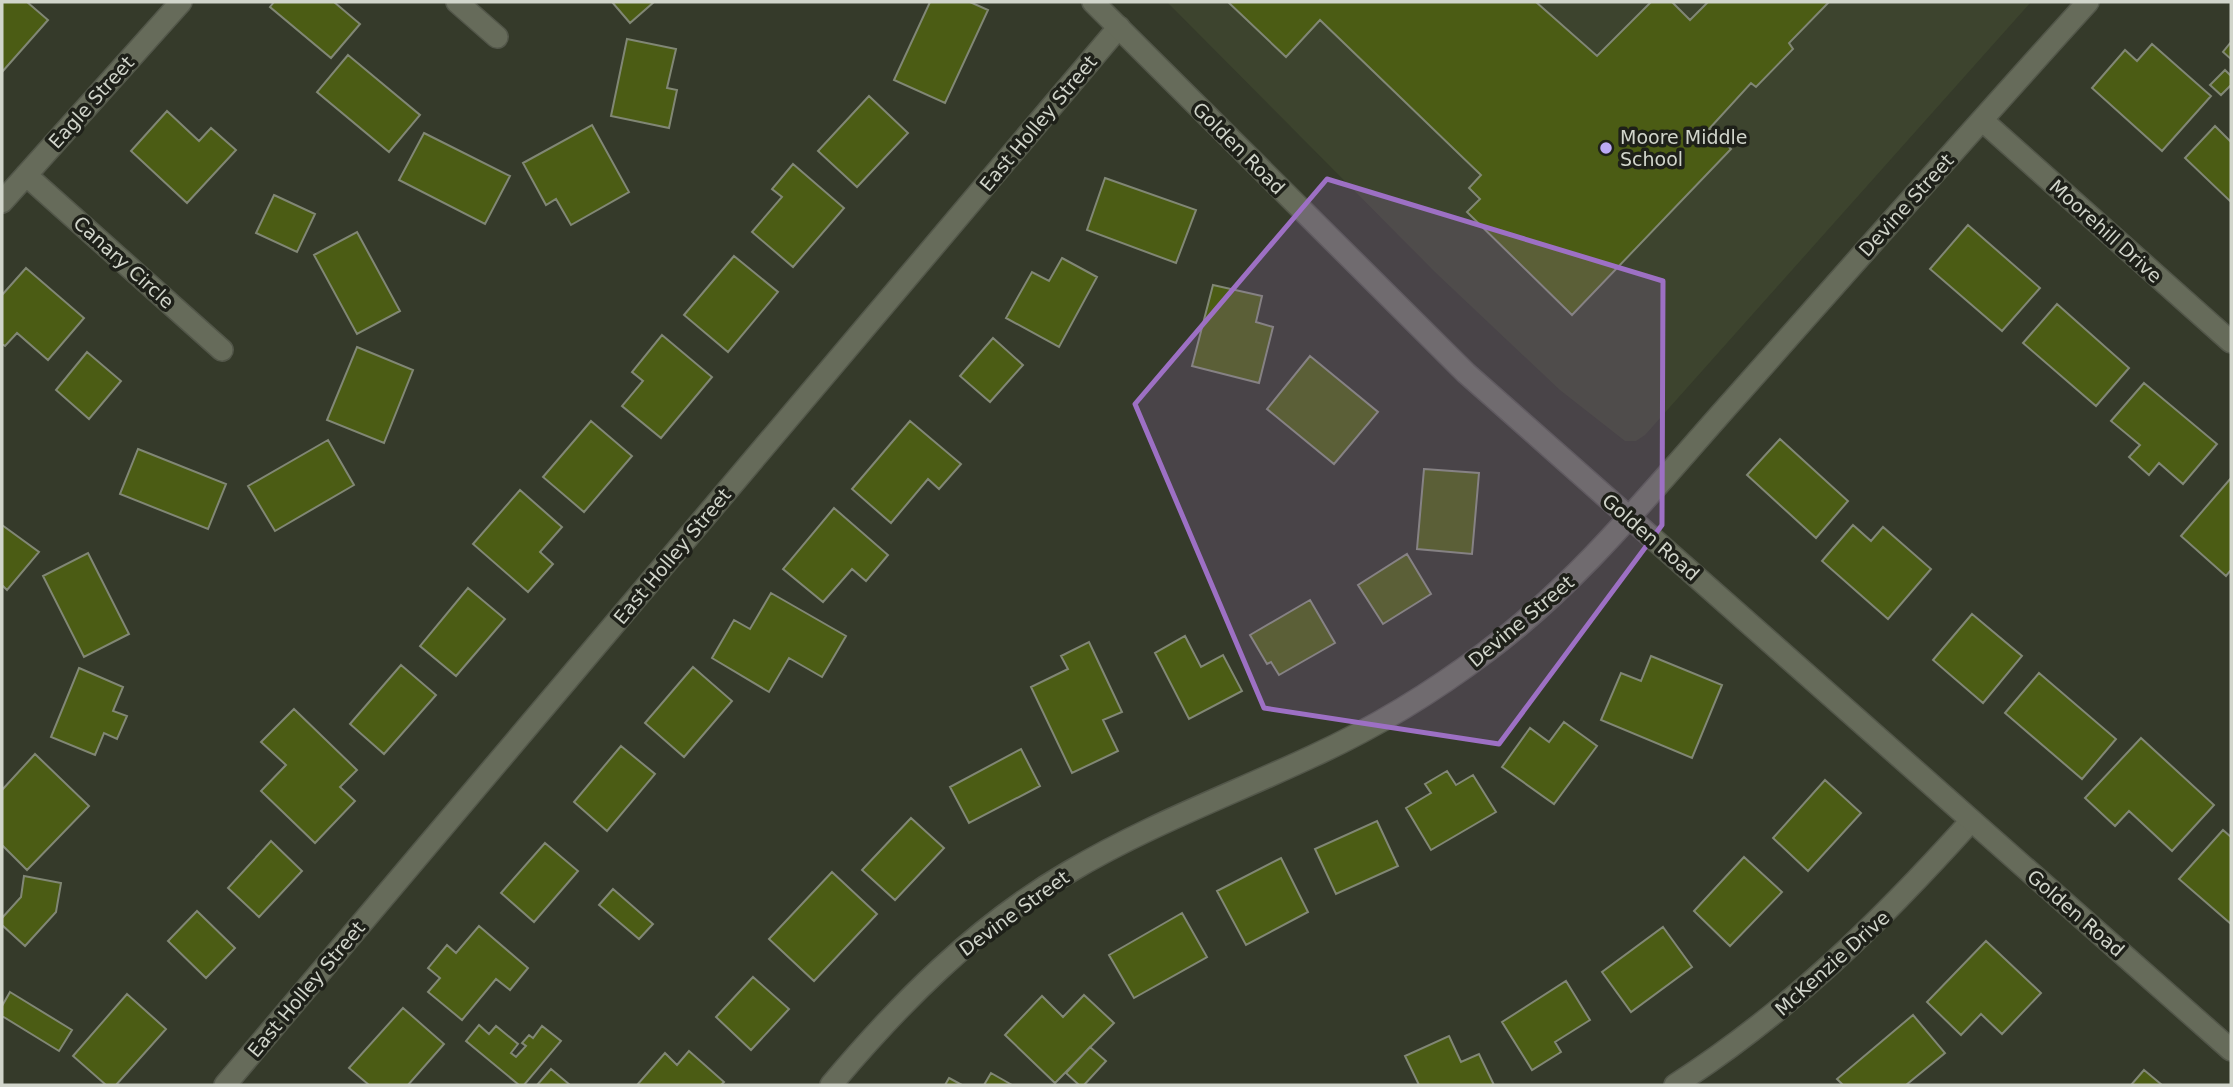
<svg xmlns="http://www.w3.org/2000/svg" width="2233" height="1087" viewBox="0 0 2233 1087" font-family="'DejaVu Sans',sans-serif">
  <rect width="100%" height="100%" fill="#353a2a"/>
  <!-- built -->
  <path fill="#3d442e" d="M1167 2H2031L1645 435 1636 441H1625L1560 390 1435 272Z"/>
  <!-- building -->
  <path fill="#4b5c14" stroke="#818775" stroke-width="2" d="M2 2H27L48 20 2 72Z
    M274 2H334L360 24 331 58 270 7Z
    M612 2H654L630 23Z
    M930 2H970L988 10 945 103 894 80Z
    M1228 2H1536L1597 56 1651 2H1672L1690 20 1708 2H1829L1789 43 1793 49 1756 87 1751 83 1709 129 1731 149 1572 315 1467 212 1480 199 1469 188 1481 175 1320 20 1286 57Z
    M627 39 676 49 667 88 677 90 669 128 611 116Z
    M2231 42V59L2223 52Z
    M2152 44 2211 96 2162 151 2092 88 2125 50 2137 61Z
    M348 55 420 115 389 152 317 92Z
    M2225 70 2231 76V85L2221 95 2210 85Z
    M869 96 908 133 857 187 818 151Z
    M167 111 199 141 211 128 236 150 187 203 131 151Z
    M592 125 629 192 571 225 556 199 546 205 523 163Z
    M2215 126 2231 142V202L2185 158Z
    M424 133 510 176 485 224 399 180Z
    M793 164 844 208 793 267 752 232 782 197 772 189Z
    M1105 178 1196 210 1176 263 1087 230Z
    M274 195 315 214 297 252 256 233Z
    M1968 225 2040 288 2002 331 1930 269Z
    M357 232 400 311 357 334 314 255Z
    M734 256 778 292 728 352 684 315Z
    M1062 258 1097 277 1059 347 1006 318 1032 272 1049 281Z
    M26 268 84 318 48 360 17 333 5 346 2 344V295Z
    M1213 285 1262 296 1256 322 1273 327 1259 383 1192 366Z
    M2057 304 2129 368 2096 406 2023 343Z
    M662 335 712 377 661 438 622 406 643 381 632 372Z
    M993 338 1023 365 990 402 960 376Z
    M357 347 413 370 384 443 327 420Z
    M87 352 121 381 89 419 56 390Z
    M1310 356 1378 412 1334 464 1267 409Z
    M2144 383 2217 444 2183 484 2159 463 2149 475 2129 457 2140 445 2111 421Z
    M591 421 632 456 584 512 543 477Z
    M910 421 961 464 939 489 928 479 891 523 852 489Z
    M1780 439 1848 501 1816 538 1747 475Z
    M328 440 354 485 275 531 248 486Z
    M138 449 226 484 208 529 120 494Z
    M1424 469 1479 473 1472 554 1417 549Z
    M2231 478V570L2226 576 2181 536Z
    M520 490 562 527 540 552 553 564 528 592 473 544Z
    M834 508 888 555 866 581 852 569 823 602 783 569Z
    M2 525 39 552 7 590 2 585Z
    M1853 525 1871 541 1883 527 1931 569 1888 619 1822 561Z
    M88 553 129 634 84 657 43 576Z
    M1407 554 1431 594 1383 624 1358 585Z
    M468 588 505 619 456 676 420 646Z
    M771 593 846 636 822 677 789 658 769 692 712 658 734 620 750 629Z
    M1310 600 1335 643 1279 675 1271 662 1267 664 1250 635Z
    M1972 614 2022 656 1983 703 1933 660Z
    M1185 636 1201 667 1223 655 1242 691 1189 719 1155 653Z
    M1089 642 1122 712 1103 720 1118 751 1072 773 1031 687 1068 669 1061 656Z
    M1651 656 1722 685 1692 758 1601 720 1621 673 1641 681Z
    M401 665 436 695 384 754 350 724Z
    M693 667 732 701 684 757 645 723Z
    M79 668 123 687 113 711 127 716 117 739 104 733 95 755 51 737Z
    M2039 673 2116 739 2082 779 2005 713Z
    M294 709 357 770 340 787 355 801 315 843 261 791 286 765 261 742Z
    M1564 722 1597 746 1554 804 1502 767 1530 728 1549 742Z
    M2141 738 2214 805 2172 851 2129 811 2115 826 2085 798Z
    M621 746 655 774 607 831 574 802Z
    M1021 749 1040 786 969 823 950 787Z
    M35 754 89 806 27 870 2 845V790Z
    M1447 771 1456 785 1473 775 1496 812 1431 850 1406 808 1431 793 1425 784Z
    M1825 780 1861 813 1808 871 1773 838Z
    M911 818 944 848 895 900 862 870Z
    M1377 821 1398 866 1336 894 1315 849Z
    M2223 830 2231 837V924L2179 879Z
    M271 841 302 871 259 917 228 888Z
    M545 843 578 871 534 922 501 893Z
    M1744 857 1782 892 1730 946 1694 911Z
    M1281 858 1308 912 1246 945 1217 891Z
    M832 872 877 914 814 981 769 939Z
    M24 876 61 883 56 912 25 946 2 925V918L21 897Z
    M613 889 653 924 639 939 599 905Z
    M197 911 235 948 206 978 168 941Z
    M1182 913 1207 957 1134 998 1109 955Z
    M479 926 528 968 510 990 496 979 462 1020 428 992 440 978 428 968 447 945 456 953Z
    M1663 927 1692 967 1631 1012 1602 972Z
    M1986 941 2041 993 2002 1034 1981 1014 1961 1035 1927 1002Z
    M753 977 789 1009 751 1050 716 1017Z
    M1566 981 1590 1020 1555 1042 1561 1052 1532 1070 1502 1022Z
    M10 992 72 1030 59 1051 2 1016V1006Z
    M127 994 166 1029 116 1085H106L73 1056Z
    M1084 995 1114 1023 1055 1083 1005 1035 1042 996 1063 1017Z
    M403 1008 444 1044 408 1085H369L349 1068Z
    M1913 1015 1945 1053 1906 1085H1843L1837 1079Z
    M479 1025 489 1034 496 1026 518 1044 511 1053 516 1057 526 1046 522 1043 529 1035 533 1038 542 1026 561 1041 524 1085H519L466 1041Z
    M1449 1036 1461 1062 1479 1054 1494 1085H1419L1405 1056Z
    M1090 1047 1106 1061 1084 1085H1079L1066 1073Z
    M689 1051 724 1082 721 1085H637L665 1053 677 1065Z
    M551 1069 570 1085H537Z
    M2144 1070 2162 1085H2131Z
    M991 1073 1012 1085H984Z
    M949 1078 962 1085H945Z"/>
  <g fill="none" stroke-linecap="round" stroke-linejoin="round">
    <defs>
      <path id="street" d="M457 2 497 37
        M1982 120 2231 342
        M26 175 222 350
        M2 202 181 2
        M225 1085 1119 27
        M831 1085C899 1004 976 926 1069 872 1146 826 1232 794 1313 756 1374 728 1433 692 1486 652 1581 581 1655 487 1734 399 1852 266 1969 133 2088 2
        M1675 1085C1790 1011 1880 922 1971 821"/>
      <path id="secondary" d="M1093 2 1466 373 2231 1050"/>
    </defs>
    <!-- street casing -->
    <use href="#street" stroke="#53574a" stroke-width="24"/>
    <!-- secondary casing -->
    <use href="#secondary" stroke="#53574a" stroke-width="24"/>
    <!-- street -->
    <use href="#street" stroke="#666b5a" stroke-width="21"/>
    <!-- secondary -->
    <use href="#secondary" stroke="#666b5a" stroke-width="21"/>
  </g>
  <!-- marked area -->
  <path fill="#9d70c4" fill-opacity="0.2" stroke="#9d70c4" stroke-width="5" stroke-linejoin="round" d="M1327 179 1663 281 1662 525 1499 744 1264 708 1135 404Z"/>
  <!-- markers -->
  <circle fill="#bcaaf5" stroke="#1e2019" stroke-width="2.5" cx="1606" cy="148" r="7"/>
  <g text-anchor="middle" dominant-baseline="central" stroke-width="7" stroke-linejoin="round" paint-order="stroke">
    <!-- street labels -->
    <g font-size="19" fill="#d1d5cb" stroke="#1e2019">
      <text transform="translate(91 102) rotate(-48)">Eagle Street</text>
      <text transform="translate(1038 123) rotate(-50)">East Holley Street</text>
      <text transform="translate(1239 148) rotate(45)">Golden Road</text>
      <text transform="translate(1906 205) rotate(-48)">Devine Street</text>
      <text transform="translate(2106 231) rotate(42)">Moorehill Drive</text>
      <text transform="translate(124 262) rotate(42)">Canary Circle</text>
      <text transform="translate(1651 537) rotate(41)">Golden Road</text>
      <text transform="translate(672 556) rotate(-50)">East Holley Street</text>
      <text transform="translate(1521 621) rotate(-40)">Devine Street</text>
      <text transform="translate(1014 913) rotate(-36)">Devine Street</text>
      <text transform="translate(2076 913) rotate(41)">Golden Road</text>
      <text transform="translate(1832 963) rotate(-42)">McKenzie Drive</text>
      <text transform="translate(306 989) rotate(-50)">East Holley Street</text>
    </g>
    <!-- poi labels -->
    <g font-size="19" fill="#d1d5cb" stroke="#1e2019" text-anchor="start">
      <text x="1620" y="137">Moore Middle<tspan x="1620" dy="22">School</tspan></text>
    </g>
  </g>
  <!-- border -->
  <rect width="2233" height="1087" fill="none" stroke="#d1d5cb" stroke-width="7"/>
</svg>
